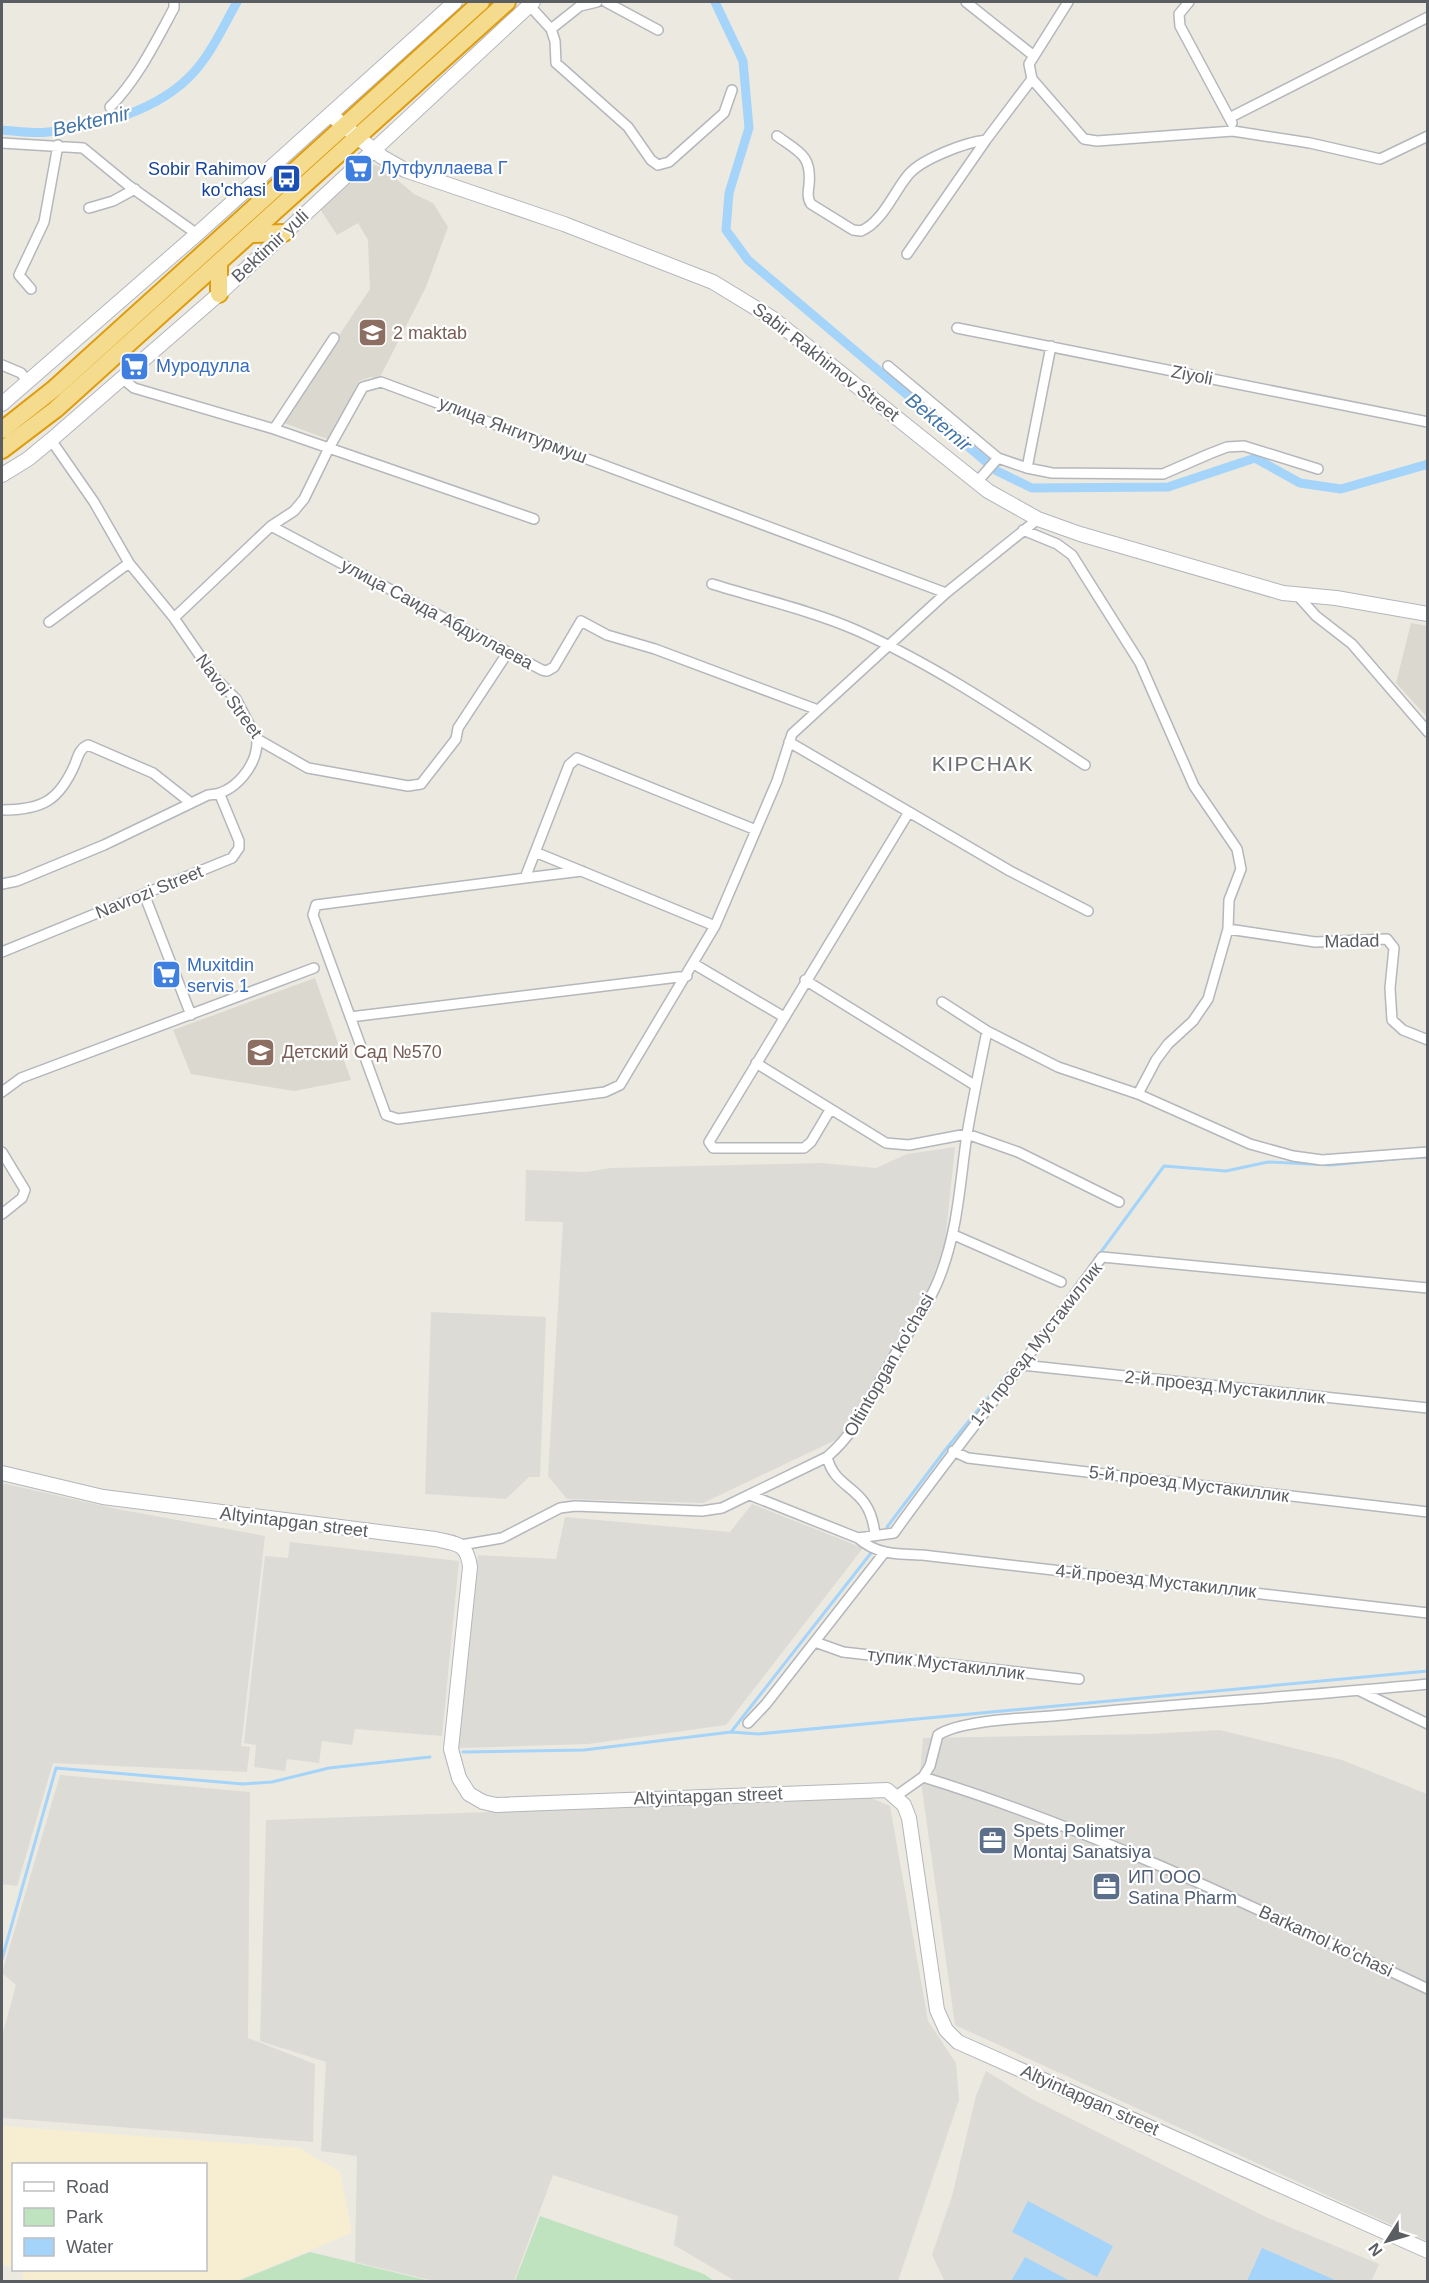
<svg xmlns="http://www.w3.org/2000/svg" width="1429" height="2283" viewBox="0 0 1429 2283" font-family="Arial,sans-serif">
  <rect width="100%" height="100%" fill="#ece9e1"/>
  <!-- industrial -->
  <path fill="#dddbd6" d="M955 1147 945 1242 928 1292 840 1438 703 1503 567 1499 548 1476 563 1222 525 1221 526 1170 586 1172 611 1168 821 1163 876 1168 907 1154Z
    M431 1312 546 1317 540 1477H529L506 1499 425 1494Z
    M2 1483 117 1509 265 1536 241 1746 250 1747 247 1772 53 1763 17 1886 2 1884Z
    M752 1504 863 1548 726 1725 588 1744 458 1748 478 1555 556 1559 565 1517 730 1532Z
    M290 1542 459 1561 442 1736 355 1729 352 1745 322 1741 319 1763 287 1759 285 1771 254 1767 256 1745 244 1743 265 1556 288 1558Z
    M1220 1730 1342 1760 1427 1794V2241L955 2025 920 1775 923 1738 1148 1734Z
    M60 1775 250 1792 248 2038 315 2064 313 2142 2 2118V2036L16 1985 2 1973Z
    M871 1798 890 1806 928 2021 956 2063 959 2100 898 2281H735L674 2245 678 2216 553 2175 514 2281H434L355 2262 357 2156 321 2151 326 2062 260 2041 266 1820Z
    M986 2071 1030 2098 1268 2218 1379 2264 1371 2282H945L932 2255 952 2196 976 2096Z"/>
  <!-- education -->
  <path fill="#dbd8cf" d="M367 163 382 167 414 194 433 203 448 227 426 287 379 379 371 377 359 381 330 440 281 422 370 289 368 240 358 223 337 235 320 209Z
    M1411 623 1427 626V717L1396 683Z
    M315 978 351 1080 294 1091 191 1074 173 1030Z"/>
  <!-- green -->
  <path fill="#bfe2bf" d="M540 2216 704 2274 714 2281H515Z
    M310 2252 430 2281H238Z"/>
  <!-- sand -->
  <path fill="#f7eed1" d="M2 2126 299 2148 340 2172 352 2233 236 2281H24L22 2270H206V2164H14L13 2267 2 2264Z"/>
  <!-- water -->
  <path fill="#a4d4f9" d="M1028 2201 1113 2246 1097 2277 1012 2232Z
    M1262 2248 1337 2281H1247Z
    M1025 2257 1070 2281H1011Z"/>
  <g fill="none" stroke-linecap="round" stroke-linejoin="round">
    <!-- stream -->
    <path stroke="#a4d4f9" stroke-width="3" d="M1411 1158 1428 1157
      M1098 1256 1164 1166 1226 1171 1268 1162 1331 1165 1405 1158
      M887 1527 946 1449 1024 1354
      M731 1732 871 1553
      M463 1752 584 1750 731 1732 758 1734 1428 1671
      M2 1959 56 1768 243 1784 272 1782 329 1768 430 1757"/>
    <!-- canal -->
    <path stroke="#a4d4f9" stroke-width="9" d="M715 2 743 61 749 128 729 193 726 230 748 260 997 471 1032 488 1168 487 1255 458 1300 483 1341 489 1428 464
      M2 130C16 131 33 134 48 132 98 127 159 111 194 72 212 52 224 25 237 2"/>
    <defs>
      <path id="street" d="M606 2 658 30
        M966 2 1034 56
        M1068 2 1029 64 1032 79 1084 139 1097 141 1233 131 1310 143 1380 159 1428 136
        M1189 2 1179 14 1180 26 1232 123
        M529 5 551 29 580 6 597 2
        M551 29 555 41 556 63 628 127 651 160 658 165 669 162 724 113 732 90
        M110 107C137 80 155 43 174 8V2
        M1231 117 1428 17
        M777 136C799 152 812 155 809 185 808 192 807 198 811 204L853 230 861 231C883 222 894 191 909 174 922 159 966 142 986 140L1032 79
        M2 143 83 148 128 185 197 234
        M89 208 113 201 135 189
        M907 254 986 140
        M31 289 19 275 44 222 58 145
        M957 328 1428 422
        M2 365 21 373 28 382
        M888 366 998 458 1027 468 1052 473 1163 474 1209 454 1227 447 1244 446 1318 469
        M123 379 134 388 274 429 534 519
        M274 429 334 338
        M51 440 94 502 129 563 174 618 216 679 236 699 257 739 308 768 408 786 421 784 456 739 458 728 508 652
        M1027 468 1051 346
        M977 482 998 458
        M271 526 542 670 547 671 554 667 581 621 607 635 655 649 818 710
        M1023 530 1057 544 1072 555 1140 663 1194 786 1237 849 1241 869 1229 900 1228 929 1208 999 1193 1021 1168 1044 1156 1060 1138 1094
        M712 584C757 598 813 611 856 630 937 666 1011 717 1085 765
        M1298 596 1316 616 1352 644 1428 732
        M174 618 271 526 294 511 304 499 329 448 363 387 381 382 946 593
        M49 622 129 563
        M789 742 909 812
        M2 810C42 810 59 801 75 764 78 756 80 748 88 745L153 773 191 803
        M756 830 577 758 569 765 525 878 316 905 313 915 386 1115 398 1119 605 1092 620 1085 715 926 777 781 792 734 946 593 1038 519
        M535 852 715 926
        M525 878 582 871
        M2 884 17 881 104 845 208 795C235 794 258 765 257 739
        M144 894 191 1015
        M1228 929 1315 942 1387 939 1394 948 1390 988 1392 1020 1403 1030 1428 1040
        M2 952 232 858 239 848V841L220 795
        M694 964 784 1017
        M805 980 976 1086
        M942 1002 987 1031 1058 1067 1138 1094 1250 1144 1293 1156 1322 1160 1428 1152
        M350 1017 687 976
        M756 1063 886 1143 909 1145 967 1134 1018 1152 1119 1202
        M2 1092 21 1078 314 968
        M830 1110 811 1142 804 1148H713L709 1142 909 812 1010 871 1088 911
        M2 1152 25 1190 22 1198 2 1214
        M954 1235 1061 1282
        M1022 1365 1428 1408
        M953 1451 968 1458 1428 1512
        M827 1457C836 1493 870 1484 875 1535
        M750 1495 858 1538C877 1555 897 1554 922 1555L1428 1613
        M858 1538 894 1533C961 1439 1035 1351 1102 1257L1428 1288
        M461 1545 502 1538 560 1508 575 1506 702 1511 722 1508 827 1457C859 1430 869 1398 890 1363 906 1334 928 1308 940 1276 958 1230 960 1182 967 1134 973 1099 980 1065 987 1031
        M815 1642 843 1652 1079 1679
        M1360 1691 1428 1724
        M748 1723 766 1704 884 1553
        M923 1777 930 1766 938 1735C962 1719 1033 1718 1064 1715 1185 1703 1306 1696 1428 1684
        M896 1796 923 1777C1098 1831 1262 1911 1428 1989"/>
      <path id="secondary" d="M331 115 382 157 405 170 564 224 713 282 772 318 988 491 1038 519 1080 534 1283 593 1336 598 1428 614
        M2 404 197 234 455 2
        M2 475 28 459 51 440 219 294 533 2
        M2 1473 103 1497 435 1539C456 1544 467 1542 470 1567L451 1749 459 1778 469 1794 483 1802 496 1805 887 1790 904 1805 909 1818 937 2010 946 2030 958 2042 1428 2251"/>
      <path id="highway" d="M253 234 284 233
        M219 264V294
        M2 430 55 388 481 2
        M2 450 56 409 507 2"/>
    </defs>
    <!-- street casing -->
    <use href="#street" stroke="#b4b7bb" stroke-width="12"/>
    <!-- secondary casing -->
    <use href="#secondary" stroke="#b3b6bb" stroke-width="16"/>
    <!-- highway casing -->
    <use href="#highway" stroke="#de9d0f" stroke-width="20"/>
    <!-- street -->
    <use href="#street" stroke="#fff" stroke-width="9"/>
    <!-- secondary -->
    <use href="#secondary" stroke="#fff" stroke-width="14"/>
    <!-- highway -->
    <use href="#highway" stroke="#f5db8e" stroke-width="16"/>
  </g>
  <!-- icons -->
  <defs>
    <symbol id="supermarket-square" viewBox="-11 -11 22 22"><rect x="-9" y="-9" width="18" height="18" rx="4" fill="#3f7fe0" stroke="#fff"/><path d="M-6-5.5h2.5l.6 2H6L4.5 2H-2.5L-4.4-4H-6ZM-1.5 3.2a1.3 1.3 0 1 0 .1 0ZM3 3.2a1.3 1.3 0 1 0 .1 0Z" fill="#fff"/></symbol>
    <symbol id="bus-square" viewBox="-11 -11 22 22"><rect x="-9" y="-9" width="18" height="18" rx="4" fill="#1a4fb4" stroke="#fff"/><path d="M-5-6H5V4H4V6H2V4H-2V6H-4V4H-5ZM-3.5-4V0h7V-4ZM-3.5 1.2v1.5H-2V1.2ZM2 1.2v1.5H3.5V1.2Z" fill="#fff"/></symbol>
    <symbol id="school-square" viewBox="-11 -11 22 22"><rect x="-9" y="-9" width="18" height="18" rx="4" fill="#8d6e63" stroke="#fff"/><path d="M0-5L7-2L0 1L-7-2ZM-4 1L0 2.5L4 1V4Q0 6-4 4Z" fill="#fff"/></symbol>
    <symbol id="office-square" viewBox="-11 -11 22 22"><rect x="-9" y="-9" width="18" height="18" rx="4" fill="#5c6f8a" stroke="#fff"/><path d="M-6-3h4V-5.5h4V-3h4V5H-6ZM-1-4.5V-3h2v-1.5ZM-6 0V1H6V0Z" fill="#fff"/></symbol>
  </defs>
  <g fill-rule="evenodd">
    <use href="#supermarket-square" x="342" y="152" width="33" height="33"/>
    <use href="#bus-square" x="270" y="162" width="33" height="33"/>
    <use href="#school-square" x="356" y="316" width="33" height="33"/>
    <use href="#supermarket-square" x="118" y="350" width="33" height="33"/>
    <use href="#supermarket-square" x="150" y="958" width="33" height="33"/>
    <use href="#school-square" x="244" y="1036" width="33" height="33"/>
    <use href="#office-square" x="976" y="1824" width="33" height="33"/>
    <use href="#office-square" x="1090" y="1870" width="33" height="33"/>
  </g>
  <g text-anchor="middle" dominant-baseline="central" stroke-width="4.5" stroke-linejoin="round" paint-order="stroke">
    <!-- shop labels -->
    <g font-size="18" fill="#366cbe" stroke="#fff" text-anchor="start">
      <text x="380" y="168">Лутфуллаева Г</text>
      <text x="156" y="366">Муродулла</text>
      <text x="187" y="965">Muxitdin<tspan x="187" dy="21">servis 1</tspan></text>
    </g>
    <!-- transit labels -->
    <g font-size="18" fill="#164399" stroke="#fff" text-anchor="end">
      <text x="266" y="169">Sobir Rahimov<tspan x="266" dy="21">ko'chasi</tspan></text>
    </g>
    <!-- street labels -->
    <g font-size="18" fill="#5a5d61" stroke="#fff">
      <text transform="translate(270 246) rotate(-43)">Bektimir yuli</text>
      <text transform="translate(826 362) rotate(38)">Sabir Rakhimov Street</text>
      <text transform="translate(1192 375) rotate(11)">Ziyoli</text>
      <text transform="translate(513 430) rotate(21)">улица Янгитурмуш</text>
      <text transform="translate(437 614) rotate(28)">улица Саида Абдуллаева</text>
      <text transform="translate(229 696) rotate(54)">Navoi Street</text>
      <text transform="translate(149 892) rotate(-22)">Navrozi Street</text>
      <text transform="translate(1352 941) rotate(-1)">Madad</text>
      <text transform="translate(1036 1344) rotate(-52)">1-й проезд Мустакиллик</text>
      <text transform="translate(889 1365) rotate(-60)">Oltintopgan ko'chasi</text>
      <text transform="translate(1225 1387) rotate(6)">2-й проезд Мустакиллик</text>
      <text transform="translate(1189 1484) rotate(7)">5-й проезд Мустакиллик</text>
      <text transform="translate(294 1522) rotate(7)">Altyintapgan street</text>
      <text transform="translate(1156 1581) rotate(6)">4-й проезд Мустакиллик</text>
      <text transform="translate(946 1664) rotate(7)">тупик Мустакиллик</text>
      <text transform="translate(708 1796) rotate(-2)">Altyintapgan street</text>
      <text transform="translate(1326 1941) rotate(25)">Barkamol ko'chasi</text>
      <text transform="translate(1090 2100) rotate(24)">Altyintapgan street</text>
    </g>
    <!-- education labels -->
    <g font-size="18" fill="#785e54" stroke="#fff" text-anchor="start">
      <text x="393" y="333">2 maktab</text>
      <text x="282" y="1052">Детский Сад №570</text>
    </g>
    <!-- service labels -->
    <g font-size="18" fill="#4e5e75" stroke="#fff" text-anchor="start">
      <text x="1013" y="1831">Spets Polimer<tspan x="1013" dy="21">Montaj Sanatsiya</tspan></text>
      <text x="1128" y="1877">ИП ООО<tspan x="1128" dy="21">Satina Pharm</tspan></text>
    </g>
    <!-- water labels -->
    <g font-size="20" font-style="italic" fill="#4375a9" stroke="#fff">
      <text transform="translate(91 121) rotate(-13)">Bektemir</text>
      <text transform="translate(939 422) rotate(40)">Bektemir</text>
    </g>
    <!-- quarter labels -->
    <g font-size="21" letter-spacing="1.5" fill="#6b6f73" stroke="#fff">
      <text x="983" y="763">KIPCHAK</text>
    </g>
  </g>
  <!-- border -->
  <rect width="1429" height="2283" fill="none" stroke="#5a5d61" stroke-width="6"/>
  <!-- legend -->
  <rect x="12" y="2163" width="195" height="108" fill="#ffffff" stroke="#bdbec0" stroke-width="1.5"/>
  <rect x="24" y="2182" width="30" height="9" fill="#ffffff" stroke="#bdbec0" stroke-width="1.5"/>
  <text x="66" y="2193" font-size="18" fill="#5a5d61">Road</text>
  <rect x="24" y="2208" width="30" height="18" fill="#bfe2bf" stroke="#bdbec0" stroke-width="1.5"/>
  <text x="66" y="2223" font-size="18" fill="#5a5d61">Park</text>
  <rect x="24" y="2238" width="30" height="18" fill="#a4d4f9" stroke="#bdbec0" stroke-width="1.5"/>
  <text x="66" y="2253" font-size="18" fill="#5a5d61">Water</text>
  <!-- north arrow -->
  <g transform="translate(1387 2241) rotate(233)" stroke="#ffffff" stroke-width="4.5" paint-order="stroke">
  <path d="M0-4.5L10 22L0 15L-10 22Z" fill="#5a5d61"/>
  <text y="-9" font-size="16" font-weight="bold" text-anchor="middle" fill="#5a5d61">N</text>
  </g>
</svg>
